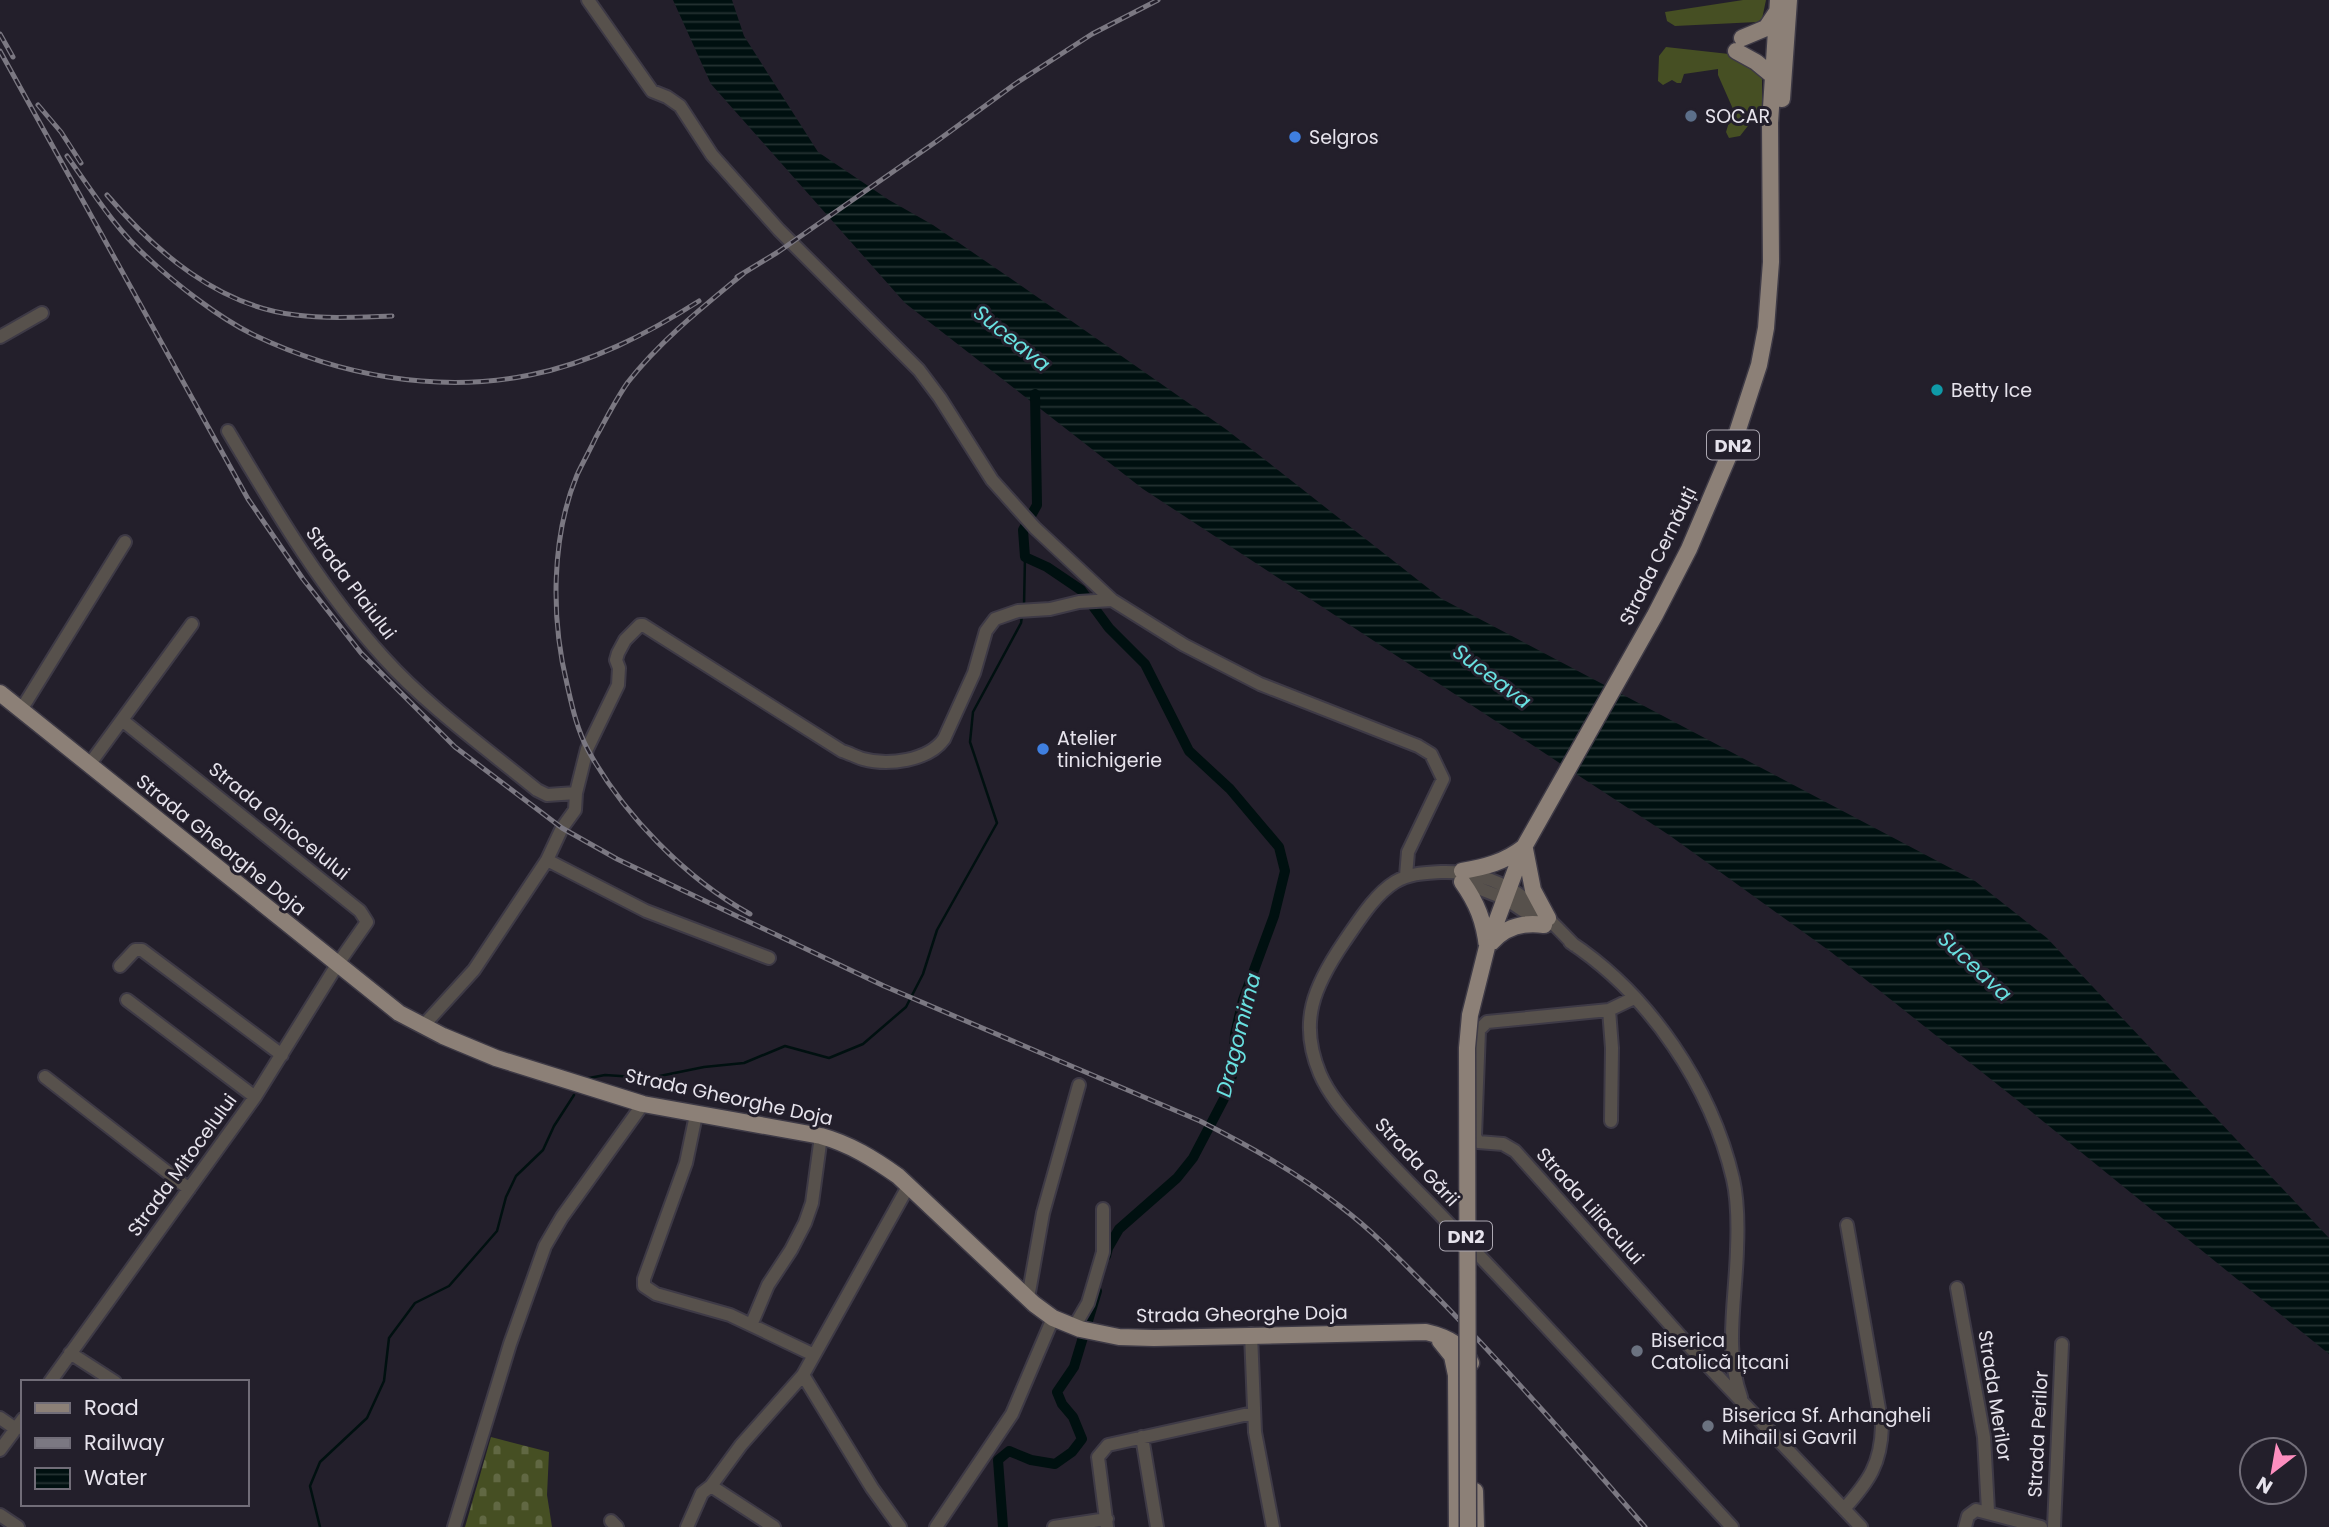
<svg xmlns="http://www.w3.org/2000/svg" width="2329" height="1527" viewBox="0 0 2329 1527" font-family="Poppins,sans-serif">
  <defs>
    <pattern id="cemetery-stones" width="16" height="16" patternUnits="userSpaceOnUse" patternTransform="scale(1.75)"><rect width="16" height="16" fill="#464f23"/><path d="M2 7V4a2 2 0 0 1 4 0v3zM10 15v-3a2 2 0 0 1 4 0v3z" fill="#616843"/></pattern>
    <pattern id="water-rules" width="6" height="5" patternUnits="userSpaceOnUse" patternTransform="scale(1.75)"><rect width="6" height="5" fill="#001010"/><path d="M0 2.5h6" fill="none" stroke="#253333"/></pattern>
  </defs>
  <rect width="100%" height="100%" fill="#231f2b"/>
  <!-- grass -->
  <path fill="#464f23" d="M1743 0H1766L1762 19 1757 22 1675 26 1667 21 1665 12Z
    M1666 47 1729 54 1762 71V108L1740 136 1729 138 1726 132 1733 109 1718 75V69L1684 74 1681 83H1677L1672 80 1663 85 1658 81 1659 56Z"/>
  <!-- cemetery -->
  <path fill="url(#cemetery-stones)" d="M491 1437 549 1452 547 1495 552 1527H465Z"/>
  <!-- water -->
  <path fill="url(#water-rules)" d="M673 0H732L744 36 818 152 889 200 933 225 1023 287 1227 430 1442 599 1975 881 2047 938 2329 1238V1354L2017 1100 1831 952 1669 835 1143 489 905 303 711 84Z"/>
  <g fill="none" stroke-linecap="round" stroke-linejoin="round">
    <!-- stream -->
    <path stroke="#001010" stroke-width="2.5" d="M1024 606 1025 557
      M589 1078 605 1075 650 1078 704 1067 744 1063 785 1046 829 1058 863 1044 906 1007 923 974 937 930 997 823 970 742 973 712 1021 623 1022 616
      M320 1527 310 1486 320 1462 367 1418 384 1381 389 1338 415 1303 449 1286 497 1231 506 1197 516 1176 543 1150 554 1126 574 1095"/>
    <!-- canal -->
    <path stroke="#001010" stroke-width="10" d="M1035 394 1037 505 1023 530 1025 557 1047 567 1081 590 1109 628 1145 664 1189 751 1230 789 1279 847 1285 871 1274 916 1243 1000 1235 1034 1232 1076 1226 1095 1193 1158 1177 1178 1119 1229 1108 1248 1106 1256
      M1003 1527 998 1460 1009 1451 1031 1460 1055 1464 1072 1452 1082 1439 1073 1417 1062 1404 1057 1392 1074 1367 1097 1291"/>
    <defs>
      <path id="minor" d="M588 0 652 91 667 97 680 106 712 155 779 230 919 370 940 398 992 480 1035 528 1112 600 1184 645 1260 684 1418 746 1431 754 1443 779 1408 852 1406 876
        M0 337 42 313
        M228 431C275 510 322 590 384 658 427 706 487 749 537 790L547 795 576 793
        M21 710 125 542
        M89 765 192 624
        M547 860 646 911 769 958
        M1460 881 1506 899 1546 926
        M1570 942C1650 995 1711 1086 1733 1179 1738 1201 1738 1226 1737 1249 1736 1297 1724 1351 1741 1397
        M1574 945C1535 904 1502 870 1441 872 1425 873 1410 873 1395 882 1374 895 1358 922 1344 942 1314 986 1298 1022 1320 1074 1329 1095 1346 1114 1360 1130 1389 1164 1421 1194 1451 1226 1546 1325 1639 1426 1732 1527
        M120 966 135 950H142L282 1055
        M1634 998 1609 1010 1487 1022 1479 1030 1475 1136 1478 1142 1503 1144 1515 1151 1691 1348 1861 1527
        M127 1000 255 1097
        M1609 1010 1612 1048 1611 1121
        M423 1026 474 970 547 860 562 828 575 810 576 793 587 749 618 685 619 668 616 660 618 653 625 640 640 625H643L842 751C849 753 856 757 863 759 888 766 928 761 944 739L974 673 986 631 995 619 1018 611 1050 609 1079 602 1112 600
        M45 1077 189 1189
        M696 1115 686 1163 644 1279V1286L656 1294 730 1315 814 1355
        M1957 1288 1984 1437 1988 1511
        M1028 1298 1043 1213 1079 1085
        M752 1323 768 1285 791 1250 805 1223 812 1203 821 1136
        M1074 1327 1088 1303 1103 1252V1209
        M1251 1334 1255 1432 1273 1527
        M70 1353 115 1382
        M803 1375 872 1488 900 1527
        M50 1382 255 1097 337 965 367 922 360 911 122 720
        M0 1418 16 1429
        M1142 1437 1157 1527
        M0 1450 23 1419
        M711 1486 774 1527
        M1844 1509C1869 1481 1881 1464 1882 1426L1847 1225
        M0 1515 18 1527
        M611 1521 617 1527
        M454 1527 510 1344 545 1246 562 1217 643 1104
        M687 1527 702 1493 711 1486 741 1445 803 1375 909 1185
        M936 1527 1012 1414 1053 1318
        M1054 1527 1107 1519
        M1107 1527 1098 1457 1108 1445 1253 1413
        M1965 1527 1968 1516 1976 1510 2041 1527
        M2054 1527 2062 1344"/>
      <path id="major" d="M1742 38 1766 28 1776 13
        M1736 51 1756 62 1773 76
        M1782 99 1789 0
        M0 693 399 1013 443 1036 496 1058 643 1104 821 1136C850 1144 874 1159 898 1176L1034 1304 1053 1318 1080 1329 1119 1337 1154 1338 1426 1332C1444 1336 1464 1345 1471 1363
        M1525 849 1533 890 1548 918
        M1462 871C1485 867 1505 862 1524 847
        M1462 882C1477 903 1484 921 1487 947
        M1491 943C1505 927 1524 922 1544 925
        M1487 947 1524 847 1655 615 1689 549 1732 448 1759 365 1766 328 1771 262 1770 123 1778 0
        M1440 1341 1452 1356 1456 1375 1457 1527
        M1475 1491 1476 1527"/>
    </defs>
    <!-- minor casing -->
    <use href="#minor" stroke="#3e3a46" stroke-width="16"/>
    <!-- major casing -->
    <use href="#major" stroke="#3e3a46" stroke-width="19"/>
    <!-- minor -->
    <use href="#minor" stroke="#57514c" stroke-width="12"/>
    <!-- major -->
    <use href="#major" stroke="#8c8077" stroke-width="16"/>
    <defs>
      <path id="rail" d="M0 34 13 57
        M0 51 248 499 303 579 361 653 455 747 562 828 617 859 884 986 1200 1121C1249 1146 1298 1173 1341 1207 1378 1235 1409 1269 1442 1302 1512 1374 1579 1451 1645 1527
        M38 105 61 132 81 163
        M67 156C92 191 116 230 149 259 177 285 218 317 252 334 337 375 436 394 530 375 591 363 647 334 699 301
        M107 195C156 252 218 306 296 315 328 319 360 317 392 316
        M744 273C703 307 661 340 628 382 616 399 606 419 596 437 590 450 583 462 577 475 551 538 551 619 567 684 572 706 577 730 588 750 623 814 686 879 750 914
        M737 277 778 252 937 141 1015 84 1092 34 1158 0"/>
    </defs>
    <!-- rail casing -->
    <use href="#rail" stroke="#7b7882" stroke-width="5"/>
    <!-- rail -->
    <use href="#rail" stroke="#231f2b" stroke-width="2.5" stroke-dasharray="8" stroke-linecap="butt"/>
    <defs>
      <path id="major-bridge" d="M1468 1527 1467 1048 1470 1015 1487 947"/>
    </defs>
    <!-- major-bridge casing -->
    <use href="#major-bridge" stroke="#3e3a46" stroke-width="19" stroke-linecap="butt"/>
    <!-- major-bridge -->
    <use href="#major-bridge" stroke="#8c8077" stroke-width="16"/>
  </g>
  <!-- markers -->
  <circle fill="#5c6f8a" stroke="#231f2b" stroke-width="2.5" cx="1691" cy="116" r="7"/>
  <g fill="#3f7fe0" stroke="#231f2b" stroke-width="2.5">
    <circle cx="1295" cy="137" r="7"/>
    <circle cx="1043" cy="749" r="7"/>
  </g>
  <circle fill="#0f9aa8" stroke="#231f2b" stroke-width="2.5" cx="1937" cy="390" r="7"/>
  <g fill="#6b7280" stroke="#231f2b" stroke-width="2.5">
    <circle cx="1637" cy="1351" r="7"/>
    <circle cx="1708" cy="1426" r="7"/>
  </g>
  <g text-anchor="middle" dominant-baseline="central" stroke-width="6" stroke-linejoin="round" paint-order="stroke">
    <!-- shield labels -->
    <g fill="#231f2b" stroke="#aca8b2" stroke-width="2">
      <rect x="1707" y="430.5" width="52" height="29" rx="5"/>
      <rect x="1440" y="1221.5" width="52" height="29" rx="5"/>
    </g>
    <g font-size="18" font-weight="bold" fill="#e6e3ec">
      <text x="1733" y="445">DN2</text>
      <text x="1466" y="1236">DN2</text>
    </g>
    <!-- poi labels -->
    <g font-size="19" fill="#e6e3ec" stroke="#231f2b" text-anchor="start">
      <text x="1705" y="116">SOCAR</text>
      <text x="1309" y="137">Selgros</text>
      <text x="1951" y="390">Betty Ice</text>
      <text x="1057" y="738">Atelier<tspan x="1057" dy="22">tinichigerie</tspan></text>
      <text x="1651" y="1340">Biserica<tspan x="1651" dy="22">Catolică Ițcani</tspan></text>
      <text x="1722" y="1415">Biserica Sf. Arhangheli<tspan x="1722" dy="22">Mihail si Gavril</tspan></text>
    </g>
    <!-- street labels -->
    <g font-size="19" fill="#e6e3ec" stroke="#231f2b">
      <text transform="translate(1658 556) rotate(-64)">Strada Cernăuți</text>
      <text transform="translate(351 583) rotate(53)">Strada Plaiului</text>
      <text transform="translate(279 821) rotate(39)">Strada Ghiocelului</text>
      <text transform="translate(221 845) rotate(39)">Strada Gheorghe Doja</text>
      <text transform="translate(729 1097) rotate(12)">Strada Gheorghe Doja</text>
      <text transform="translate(1417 1162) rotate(47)">Strada Gării</text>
      <text transform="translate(182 1165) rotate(-54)">Strada Mitocelului</text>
      <text transform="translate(1590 1206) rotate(48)">Strada Liliacului</text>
      <text transform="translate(1242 1314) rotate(-1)">Strada Gheorghe Doja</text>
      <text transform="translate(1995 1396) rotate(81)">Strada Merilor</text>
      <text transform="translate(2038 1434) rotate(-87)">Strada Perilor</text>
    </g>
    <!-- water labels -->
    <g font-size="21" font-style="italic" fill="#69e1e1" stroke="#231f2b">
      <text transform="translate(1012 338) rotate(39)">Suceava</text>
      <text transform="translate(1492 676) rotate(37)">Suceava</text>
      <text transform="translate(1975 966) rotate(43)">Suceava</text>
      <text transform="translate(1238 1035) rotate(-76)">Dragomirna</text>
    </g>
  </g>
  <!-- legend -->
  <rect x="21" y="1380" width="228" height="126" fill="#231f2b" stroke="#716d78" stroke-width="2"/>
  <rect x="35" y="1403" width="35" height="10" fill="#8c8077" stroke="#716d78" stroke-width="2"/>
  <text x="84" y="1415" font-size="21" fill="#e6e3ec">Road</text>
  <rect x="35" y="1438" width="35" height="10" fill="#7b7882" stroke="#716d78" stroke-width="2"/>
  <text x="84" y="1450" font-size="21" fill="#e6e3ec">Railway</text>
  <rect x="35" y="1468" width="35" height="21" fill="url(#water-rules)" stroke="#716d78" stroke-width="2"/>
  <text x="84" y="1485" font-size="21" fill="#e6e3ec">Water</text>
  <!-- north arrow -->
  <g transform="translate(2273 1471) rotate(211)"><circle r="33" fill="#231f2b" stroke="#716d78" stroke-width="2"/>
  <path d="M0-5L12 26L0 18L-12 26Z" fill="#fd8ebf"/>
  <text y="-10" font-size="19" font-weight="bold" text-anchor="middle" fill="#e6e3ec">N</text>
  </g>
</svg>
